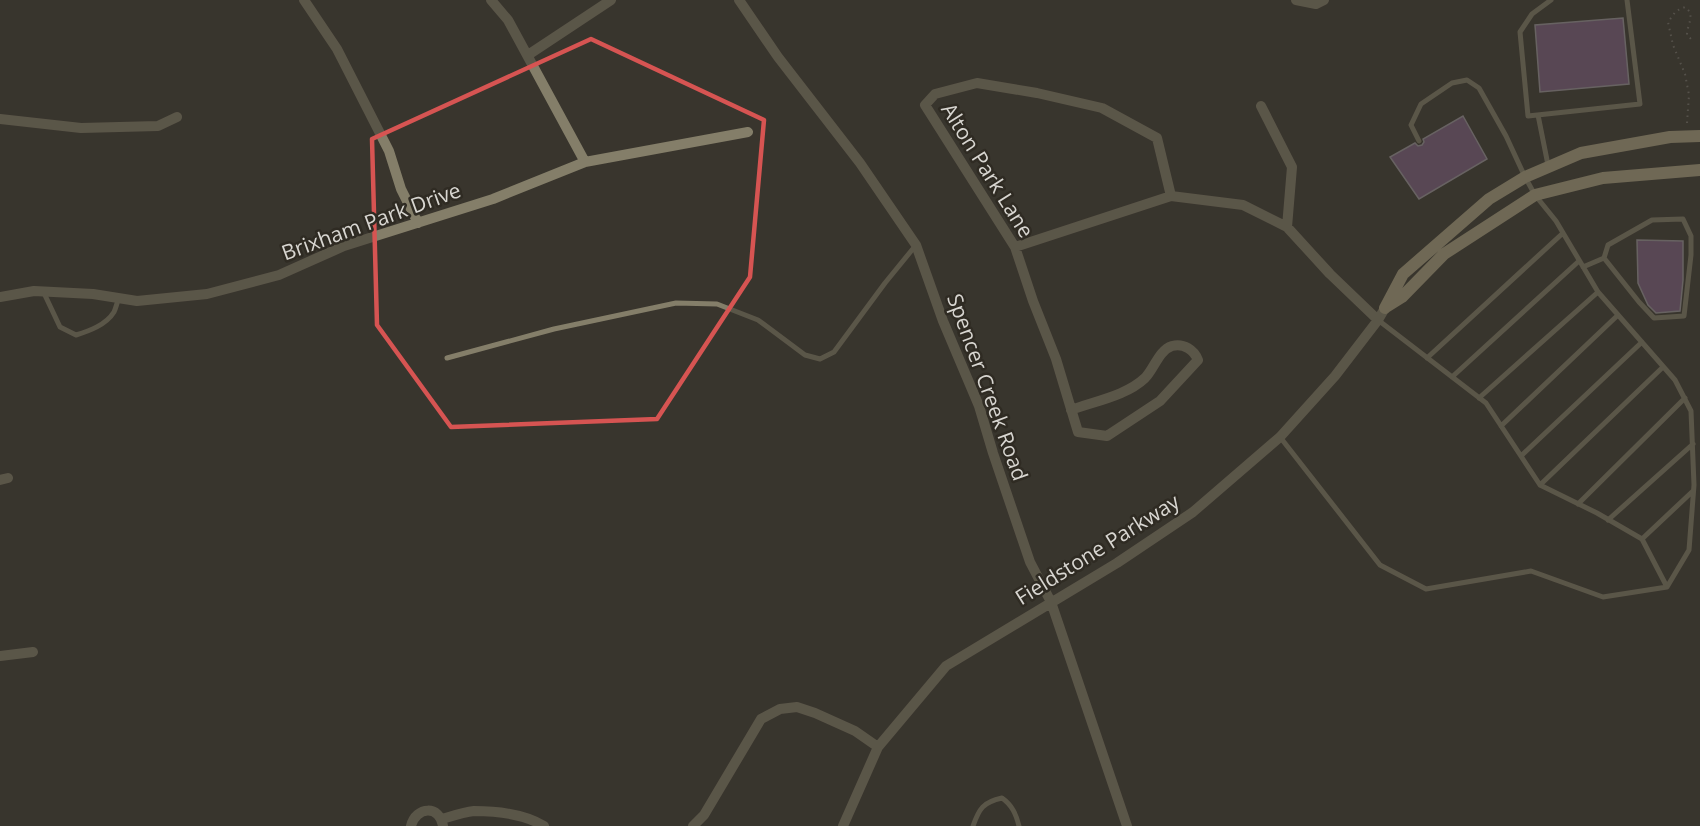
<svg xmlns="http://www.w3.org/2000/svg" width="1700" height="826" viewBox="0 0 1700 826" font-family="'Open Sans',sans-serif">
  <rect width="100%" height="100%" fill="#39352d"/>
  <!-- building -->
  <path fill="#7e5d84" stroke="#a099a1" stroke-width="1.5" d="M1623 18 1629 84 1540 92 1535 25Z
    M1463 116 1487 159 1419 199 1390 157 1415 143 1418 146 1422 145 1424 142 1423 139Z
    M1637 240 1683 241V280L1680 311 1656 313 1648 305 1638 283Z"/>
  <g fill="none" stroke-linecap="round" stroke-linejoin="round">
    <!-- path -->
    <path stroke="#77746d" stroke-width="2" stroke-dasharray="1.5 4.5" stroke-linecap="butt" d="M1687 123 1689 95 1685 74 1673 45 1668 22 1676 11 1685 7C1696 15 1687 24 1687 35L1692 40"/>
    <!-- lane -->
    <path stroke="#847e69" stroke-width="5" d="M1551 0 1532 14 1520 32 1528 116 1640 104 1627 0
      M1538 115 1548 165
      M1583 267 1604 258 1639 302 1654 318 1684 316 1691 255V236L1683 219 1652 220 1608 245 1604 258
      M43 291 60 327 76 335C89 331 106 325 114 312 116 308 117 302 119 298
      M1378 320 1486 403 1540 485 1597 513 1642 539 1667 587
      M447 358 554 329 676 303 717 304 758 320 805 355 820 359 834 352 885 283 916 245
      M1427 358 1563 233
      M1452 377 1579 261
      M1479 398 1598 292
      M1501 426 1618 315
      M1280 437 1380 565 1426 589 1531 571 1603 597 1667 587 1689 550 1694 485 1691 411 1675 380 1598 292 1556 221 1535 195 1525 177 1506 136 1479 88 1467 80 1452 83 1421 104 1411 125 1419 141
      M1521 456 1642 342
      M1540 485 1663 367
      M1578 504 1685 398
      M1608 520 1693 444
      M1642 539 1693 491
      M973 826C979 809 983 802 1002 798 1012 805 1016 814 1019 826"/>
    <!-- street -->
    <path stroke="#847e69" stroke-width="10" d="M304 0 337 49 389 151 401 189 418 223
      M491 0 508 20 585 162
      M739 0 778 57 860 163 916 245 943 321 979 406 993 453 1030 562 1051 602 1127 826
      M1296 0 1316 4 1324 0
      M528 55 611 0
      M1261 106 1292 167 1287 227
      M0 119 81 128 158 126 177 117
      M1015 247 1171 196 1243 205 1287 227 1330 274 1378 320
      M0 297 34 291 93 294 137 301 207 294 279 275 344 246 493 199 585 162 748 132
      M1071 410C1095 401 1126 396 1145 378 1154 369 1159 350 1172 346 1184 343 1194 350 1198 360L1160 401 1107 436 1078 432 1056 359 1033 301 1015 247 925 105 935 94 977 83 1037 93 1102 108 1157 138 1171 196
      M0 480 8 478
      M0 656 33 652
      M442 819C452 816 464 812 474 811 497 811 524 814 544 826
      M411 826C416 806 440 805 443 826
      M693 826 704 815 761 719 780 709 797 707 815 713 855 731 878 747
      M843 826 878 747 946 666 1117 563 1193 512 1280 437 1335 376 1378 320 1385 308"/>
    <!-- secondary -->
    <path stroke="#b1a785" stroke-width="12" d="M1386 307 1402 297 1444 254 1535 195 1603 178 1700 170
      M1385 308 1403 274 1489 199 1525 177 1581 153 1670 137 1700 136"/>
  </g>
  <!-- marked area -->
  <path d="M0 0H1700V826H0ZM591 39 764 120 750 277 657 419 451 427 377 325 372 139Z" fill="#39352d" fill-opacity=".55" fill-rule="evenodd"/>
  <path fill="none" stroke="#d65452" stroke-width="4.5" stroke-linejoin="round" d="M591 39 764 120 750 277 657 419 451 427 377 325 372 139Z"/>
  <g text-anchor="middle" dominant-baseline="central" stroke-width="5" stroke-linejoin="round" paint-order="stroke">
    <!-- street labels -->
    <g font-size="21" fill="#d8d6d1" stroke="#2f2b23">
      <text transform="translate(988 170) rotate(58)">Alton Park Lane</text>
      <text transform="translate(371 221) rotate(-20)">Brixham Park Drive</text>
      <text transform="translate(988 387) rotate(70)">Spencer Creek Road</text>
      <text transform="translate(1097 549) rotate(-32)">Fieldstone Parkway</text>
    </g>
  </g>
</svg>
